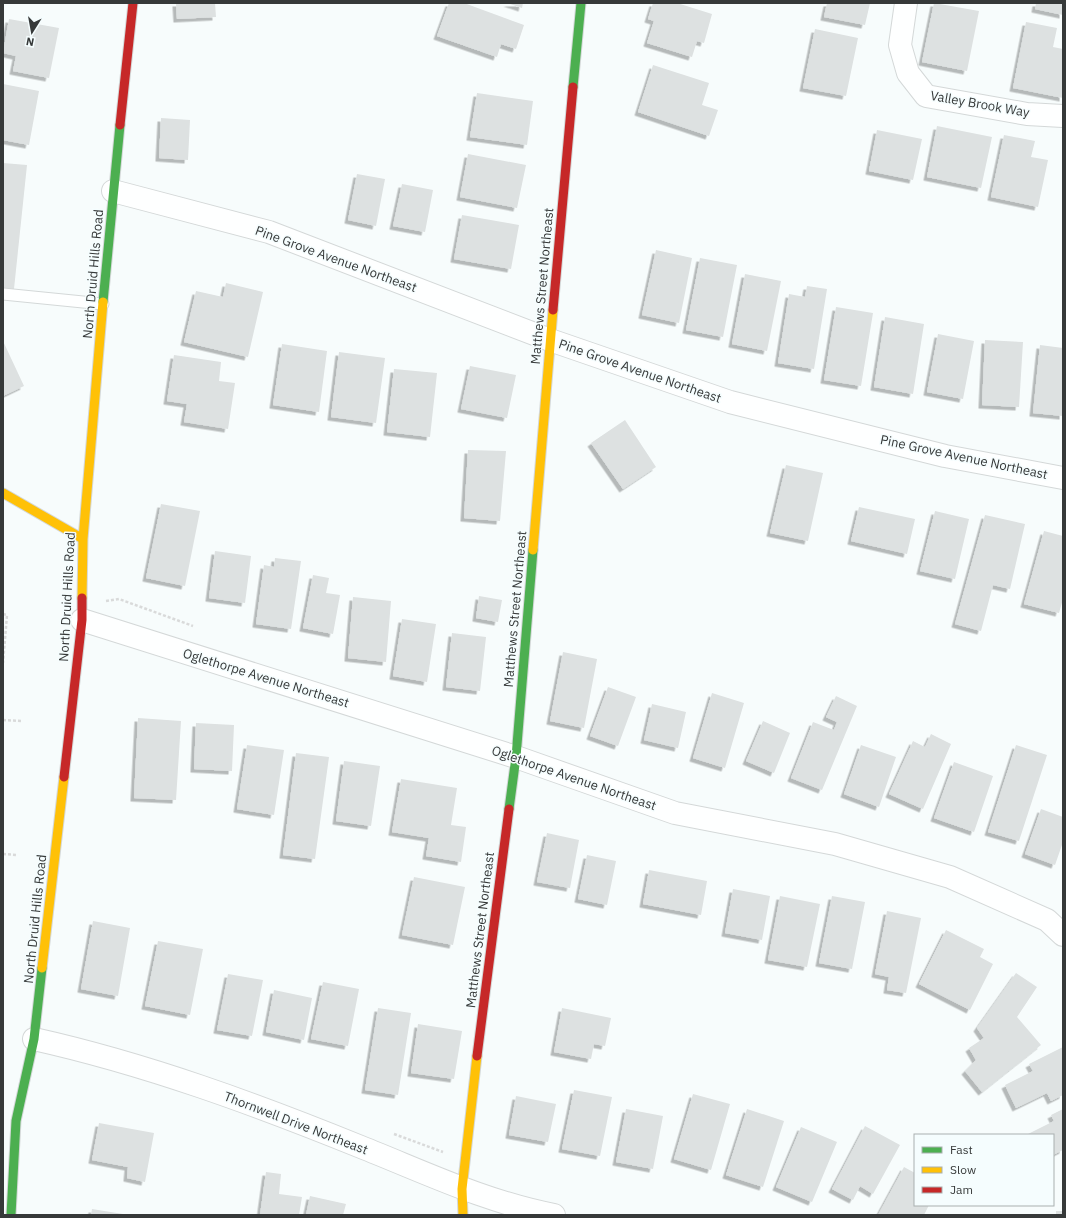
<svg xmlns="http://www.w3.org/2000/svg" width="1066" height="1218" viewBox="0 0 1066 1218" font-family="'IBM Plex Sans',sans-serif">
  <defs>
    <filter id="shadow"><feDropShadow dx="-3.5" dy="3.5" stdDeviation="0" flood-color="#0004"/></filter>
  </defs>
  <rect width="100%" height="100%" fill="#f7fcfc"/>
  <!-- building -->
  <path fill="#dde1e1" filter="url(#shadow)" d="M176 3H215L216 17 177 19Z
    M449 3H464L524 25 516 49 501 44 497 57 437 36Z
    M507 3H523L522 8Z
    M653 3H677L712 14 704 43 697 41 692 57 647 43 654 21 648 19Z
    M827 3H870L865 25 824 17Z
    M934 3 979 11 967 71 922 62Z
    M1036 3H1063V15L1035 9Z
    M9 19 59 28 49 78 13 71 16 56 3 53Z
    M1026 22 1057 28 1053 47 1063 49V98L1013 88Z
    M815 29 858 38 846 96 803 88Z
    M653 65 709 83 702 105 718 110 709 136 638 112Z
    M3 84 39 91 29 145 3 140Z
    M477 93 533 101 527 145 470 137Z
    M161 118 190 120 188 160 159 158Z
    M937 126 992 137 981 188 927 177Z
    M877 130 922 139 913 180 869 171Z
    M1004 135 1035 141 1031 157 1048 160 1038 207 991 197Z
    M468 154 526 165 517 208 460 197Z
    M3 163 27 165 14 289 3 288Z
    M357 174 385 179 376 226 348 220Z
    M402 184 433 190 425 232 393 226Z
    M462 215 519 225 511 269 454 259Z
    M656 250 692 258 679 323 642 315Z
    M700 258 737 265 723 337 686 330Z
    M745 274 781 281 767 351 732 344Z
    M226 283 263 292 248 357 184 342 196 291 223 297Z
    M807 286 827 289 814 369 778 363 789 294 805 297Z
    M836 307 873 313 861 386 824 380Z
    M885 317 924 324 913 394 874 387Z
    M938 334 974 341 963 399 927 392Z
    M985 340 1023 342 1019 407 982 405Z
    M3 341 24 386 3 396Z
    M282 344 327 351 319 412 273 405Z
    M1040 345 1063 348V416L1033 413Z
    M339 352 385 358 376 423 331 417Z
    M174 355 221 362 219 381 235 383 228 429 184 422 187 404 167 401Z
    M470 366 516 375 507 418 461 409Z
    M394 369 437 373 430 437 387 432Z
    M625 420 656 467 623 489 591 443Z
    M468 450 506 451 500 521 464 518Z
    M786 465 823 473 808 541 770 533Z
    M161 504 200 511 185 586 146 578Z
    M859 507 915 519 907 554 851 541Z
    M935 511 969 519 955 579 920 571Z
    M985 515 1025 524 1010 589 993 585 981 631 955 624Z
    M1044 531 1063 536V599L1059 613 1024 604Z
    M215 551 251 556 245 603 209 598Z
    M275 558 301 561 291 629 256 624 264 565 274 567Z
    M313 575 329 578 326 593 340 595 333 634 303 628Z
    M479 596 502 600 498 622 476 618Z
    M353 597 391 601 386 662 348 658Z
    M402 619 436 624 427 682 393 676Z
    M452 633 486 637 480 691 446 687Z
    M563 652 597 659 584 728 550 721Z
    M608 687 636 697 618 746 590 736Z
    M712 693 744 703 725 768 693 758Z
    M836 696 857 706 822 790 791 778 813 722 834 730 837 722 826 717Z
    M652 704 686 712 678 748 644 740Z
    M138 718 181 721 176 800 134 798Z
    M763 721 790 733 774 773 746 761Z
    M196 723 234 725 232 771 194 769Z
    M931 734 951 744 923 809 889 794 913 741 925 747Z
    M247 745 284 750 274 815 237 809Z
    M861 745 896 757 879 807 844 794Z
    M1016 745 1047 755 1019 841 988 832Z
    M296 753 329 757 315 859 283 855Z
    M344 761 380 766 371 826 336 821Z
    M954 762 993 776 974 832 934 818Z
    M401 779 457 788 451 825 466 827 461 862 426 856 429 838 392 832Z
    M1041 809 1063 817V842L1055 865 1025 854Z
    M547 833 579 840 570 888 537 882Z
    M587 855 616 861 607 905 578 899Z
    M649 870 707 881 701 915 643 904Z
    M414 877 465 887 453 945 402 935Z
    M733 889 770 896 762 940 725 933Z
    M780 896 820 904 807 967 768 960Z
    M832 896 865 902 852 969 819 963Z
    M887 911 921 918 906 993 887 990 889 977 875 974Z
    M93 921 130 928 118 996 81 989Z
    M946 930 984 949 980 957 993 964 970 1010 919 984Z
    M158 941 203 949 190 1015 145 1006Z
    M1016 973 1037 987 1017 1017 1041 1045 982 1092 965 1071 976 1060 969 1048 984 1038 977 1028Z
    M228 974 263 980 252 1036 217 1030Z
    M323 982 359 989 348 1046 311 1039Z
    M274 990 312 998 304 1040 266 1032Z
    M378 1008 411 1013 398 1095 365 1090Z
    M562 1008 611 1018 605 1046 594 1044 591 1059 554 1052Z
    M418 1024 462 1031 454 1079 411 1073Z
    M1063 1047V1095L1051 1101 1047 1093 1016 1108 1005 1085 1033 1071 1029 1064Z
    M574 1090 612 1097 600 1156 562 1149Z
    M693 1094 730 1104 711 1170 674 1159Z
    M516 1096 556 1104 548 1142 509 1135Z
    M626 1109 663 1116 653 1169 616 1162Z
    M747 1109 784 1121 763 1187 726 1175Z
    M1063 1109V1150L1053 1155V1135H1026L1054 1121 1051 1115Z
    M99 1123 154 1133 145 1182 127 1178 128 1167 92 1160Z
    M865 1126 900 1145 873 1194 860 1186 853 1200 832 1189Z
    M801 1127 837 1142 812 1202 776 1187Z
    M904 1167 915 1173V1205H929L924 1215H878Z
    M266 1172 281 1174 279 1194 302 1197 299 1215H260Z
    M310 1196 346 1204 343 1215H306Z
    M92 1209 123 1214V1215H91Z
    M1056 1211H1063V1215H1056Z"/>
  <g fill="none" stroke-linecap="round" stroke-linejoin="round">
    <defs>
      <path id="lane" d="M3 294 103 304"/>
      <path id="street" d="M906 3 900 45 908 73 926 96 1027 114 1063 116
        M113 191 269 232 550 340 730 402 945 456 1063 478
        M82 620 516 757 675 813 835 844 950 877 1047 920 1063 935
        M34 1039C146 1064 255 1104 361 1147 424 1172 486 1202 554 1215"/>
      <path id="fast" d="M573 87 581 3
        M103 302 120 125
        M509 809 516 757 533 550
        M11 1215 16 1121 34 1039 42 968"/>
      <path id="slow" d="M3 493 83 539
        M533 550 553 310
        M82 598 83 539 103 302
        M42 968 64 777
        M463 1215 462 1189 477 1056"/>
      <path id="jam" d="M120 125 133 3
        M553 310 573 87
        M64 777 82 620V598
        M477 1056 509 809"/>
    </defs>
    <!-- lane casing -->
    <use href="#lane" stroke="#d4d8d8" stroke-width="13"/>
    <!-- street casing -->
    <use href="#street" stroke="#d4d8d8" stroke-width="24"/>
    <!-- fast casing -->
    <use href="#fast" stroke="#d4d8d8" stroke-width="11"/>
    <!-- slow casing -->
    <use href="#slow" stroke="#d4d8d8" stroke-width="11"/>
    <!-- jam casing -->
    <use href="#jam" stroke="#d4d8d8" stroke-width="11"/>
    <!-- path -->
    <path stroke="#d9dada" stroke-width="2.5" stroke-dasharray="3 2" stroke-linecap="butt" d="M106 601 119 599 193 626
      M3 614 7 615 3 663
      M3 720 23 721
      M3 854 17 855
      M394 1134 443 1152"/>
    <!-- lane -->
    <use href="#lane" stroke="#feffff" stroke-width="11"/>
    <!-- street -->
    <use href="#street" stroke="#feffff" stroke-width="22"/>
    <!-- fast -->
    <use href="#fast" stroke="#4caf50" stroke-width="9"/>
    <!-- slow -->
    <use href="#slow" stroke="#ffc107" stroke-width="9"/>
    <!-- jam -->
    <use href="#jam" stroke="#c62828" stroke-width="9"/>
  </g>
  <g text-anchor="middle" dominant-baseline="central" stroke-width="3" stroke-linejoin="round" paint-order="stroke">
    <!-- street labels -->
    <g font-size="13" fill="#363939" stroke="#f5fdfe">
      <text transform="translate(980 104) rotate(10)">Valley Brook Way</text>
      <text transform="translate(336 259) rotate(20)">Pine Grove Avenue Northeast</text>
      <text transform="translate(93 274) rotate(-85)">North Druid Hills Road</text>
      <text transform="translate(542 286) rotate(-85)">Matthews Street Northeast</text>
      <text transform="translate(640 371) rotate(19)">Pine Grove Avenue Northeast</text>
      <text transform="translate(964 457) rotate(12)">Pine Grove Avenue Northeast</text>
      <text transform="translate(67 597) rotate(-87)">North Druid Hills Road</text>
      <text transform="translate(515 609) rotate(-85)">Matthews Street Northeast</text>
      <text transform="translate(266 678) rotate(17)">Oglethorpe Avenue Northeast</text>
      <text transform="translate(574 778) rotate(19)">Oglethorpe Avenue Northeast</text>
      <text transform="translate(35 919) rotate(-84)">North Druid Hills Road</text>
      <text transform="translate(480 930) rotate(-83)">Matthews Street Northeast</text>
      <text transform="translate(296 1123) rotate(21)">Thornwell Drive Northeast</text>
    </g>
  </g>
  <!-- border -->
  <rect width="1066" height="1218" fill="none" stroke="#363939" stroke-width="8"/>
  <!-- legend -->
  <rect x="914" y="1134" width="140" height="72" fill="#f5fdfe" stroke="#a9afaf"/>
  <rect x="922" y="1147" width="20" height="6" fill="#4caf50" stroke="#a9afaf"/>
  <text x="950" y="1154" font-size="12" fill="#363939">Fast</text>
  <rect x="922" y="1167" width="20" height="6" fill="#ffc107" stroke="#a9afaf"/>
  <text x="950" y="1174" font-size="12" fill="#363939">Slow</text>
  <rect x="922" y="1187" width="20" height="6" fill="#c62828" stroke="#a9afaf"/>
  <text x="950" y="1194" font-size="12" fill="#363939">Jam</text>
  <!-- north arrow -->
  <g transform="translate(32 32) rotate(191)" stroke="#f5fdfe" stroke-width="3" paint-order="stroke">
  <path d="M0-3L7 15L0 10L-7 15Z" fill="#363939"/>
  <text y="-6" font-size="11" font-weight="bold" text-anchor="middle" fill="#363939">N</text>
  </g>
</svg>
